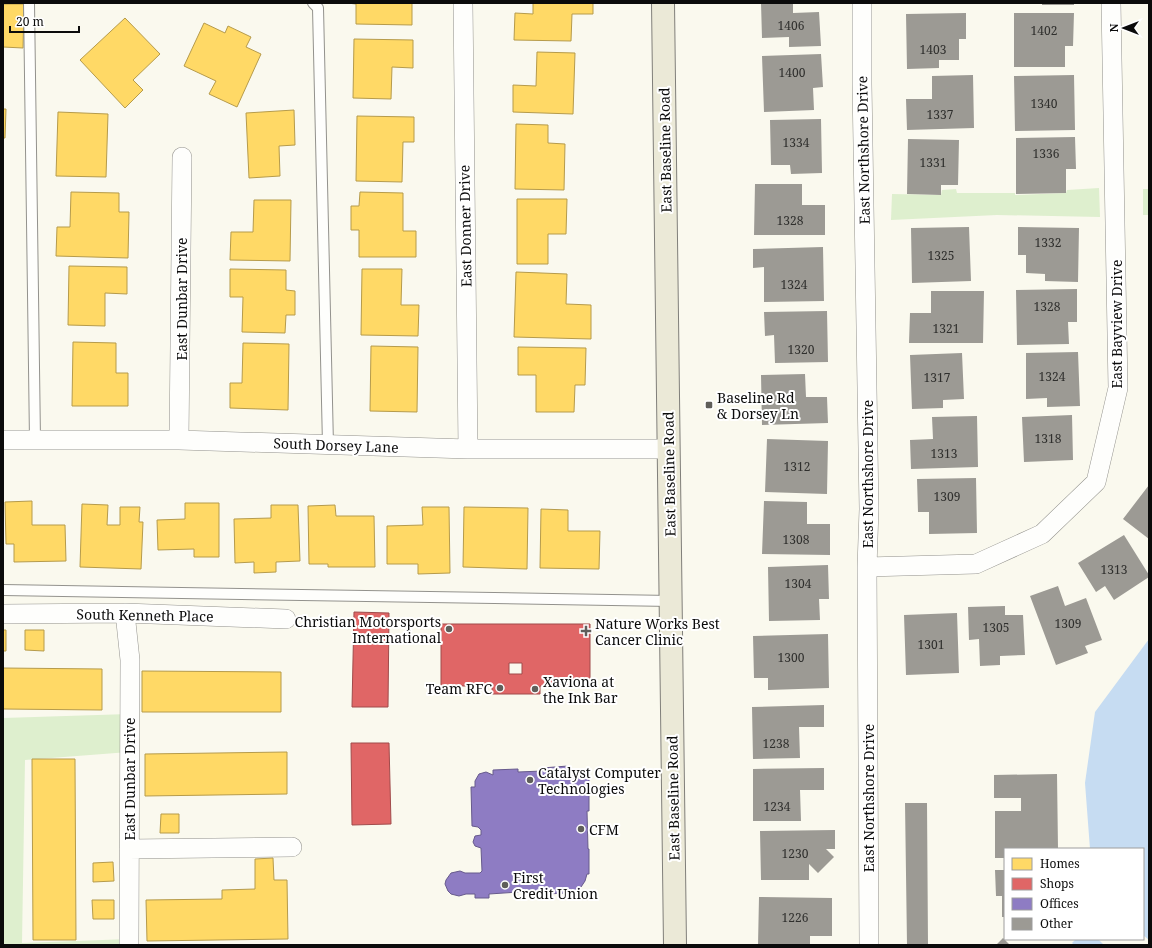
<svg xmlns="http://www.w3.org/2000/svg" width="1152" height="948" viewBox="0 0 1152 948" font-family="'Noto Serif',serif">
  <rect width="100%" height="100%" fill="#faf9ee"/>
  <!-- green -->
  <path fill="#deefce" d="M1099 188 1100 217 997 215 891 220 892 194 941 195 942 190 956 189 957 193H1015V195L1066 193 1067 190Z
    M1143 189H1149V215H1143Z
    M129 714V752L25 760 22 943 129 939V945H3V718Z"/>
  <!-- water -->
  <path fill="#c6dcf2" d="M1149 639V940L1143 935V849H1090L1085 783 1095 712Z
    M1076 939H1098L1104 945H1074L1072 943Z"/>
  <!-- homes -->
  <path fill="#ffd966" stroke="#b69b4b" d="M347 3H412V25L356 24V4Z
    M533 3H593V14H572L571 41 514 40 515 13 533 14Z
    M3 4H24L23 48 3 47Z
    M125 18 160 54 133 80 143 90 125 108 80 60Z
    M204 23 225 33 228 26 251 37 246 47 261 54 237 107 209 94 216 81 184 66Z
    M354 39 413 40V68L392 67 391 99 353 98Z
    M537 52 575 53 573 114 513 112V85L536 86Z
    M3 109H6L5 138H3Z
    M294 110 295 145 279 146 280 176 249 178 246 113Z
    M58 112 108 114 106 177 56 176Z
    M357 116 414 117V142H403L402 182 356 181Z
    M516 124 548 125V143L565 144 564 190 515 189Z
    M71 192 119 193V212H129L128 258 56 256 57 227H70Z
    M360 192 403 193V231H416V257H359V230H351V206H359Z
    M517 199H567L566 234H548V264H517Z
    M254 200H291L290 261 230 260 231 232H253Z
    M69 266 127 267V294L105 293V326L68 325Z
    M230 269 286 270V290L295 291V315H286L285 333 242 332 243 297H230Z
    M362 269H402L401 305H419L418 336 361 335Z
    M516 272 567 274 566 304 591 305V339L514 337Z
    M73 342 116 343V373H128V406H72Z
    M243 343 289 344 288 410 230 408V383H242Z
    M371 346 418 347 417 412 370 411Z
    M518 347 586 348 585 385H575L574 412H536V375H518Z
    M32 501V525H65L66 561 14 562V544H6L5 502Z
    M185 503H219V557H194V549L158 550 157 520 185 519Z
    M82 504 108 505 107 525H120V507H140L139 522H143L141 569 80 567Z
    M271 505H298L300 561 276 562V572L254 573V562L235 563 234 519 271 518Z
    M335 505 336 516H374L375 567H328V564H309L308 506Z
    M422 507H449L450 573 418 574V564H387V526L423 525Z
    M464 507 528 508 527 569 463 567Z
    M541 509 568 510V531H600L599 569 540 568Z
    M3 630H6V651H3Z
    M25 630H44V651L25 650Z
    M3 668 102 669V710L3 709Z
    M142 671 281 672V712H142Z
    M287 752V794L145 796V754Z
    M32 759H75L76 940H33Z
    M161 814H179V833H160Z
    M273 858 274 880H287L288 939 147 941 146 900 222 899V890L255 889V859Z
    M113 862 114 881 93 882V863Z
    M92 900H114V919H93Z"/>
  <!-- shops -->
  <path fill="#e06666" stroke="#a04b4b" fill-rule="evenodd" d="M354 612 389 613 388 707H352Z
    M441 624H590V686H540V694H492V686H441ZM509 663H522V674H509Z
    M351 743H389L391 824 352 825Z"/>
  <!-- offices -->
  <path fill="#8e7cc3" stroke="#675a8c" d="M568 766V771H589V811H587L588 849H589V874H587L585 881 581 887 578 890 569 893 544 894 543 891H520L519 892 489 894V898H475V894H466L459 896 451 894 448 891 445 884 446 880 451 873 460 871 465 873H480L482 871 481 848 475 846 473 842 475 836 481 835V830L478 827 472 826 471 787H475V781L479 774 486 772 493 775V770L518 769V772L542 771V768Z"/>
  <!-- building -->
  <path fill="#9c9a94" d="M761 3H793V13L819 12 821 46 789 47V37L762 38Z
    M1042 3H1074V5H1042Z
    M966 13V39H959V60H939V68L907 69 906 14Z
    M1014 13H1074L1073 46H1065V67H1014Z
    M821 54 823 87 813 88 814 110 764 112 762 56Z
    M973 75 974 128 907 130 906 99H932V76Z
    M1074 75 1075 130 1015 131 1014 76Z
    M821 119 822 173 791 174 790 165H771L770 120Z
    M1075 137 1076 169H1066V193L1016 194V138Z
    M908 139 959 140 958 185H941V195L907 194Z
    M755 184H802V205H825V235H754Z
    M969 227 971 281 912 283 911 228Z
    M1018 227 1079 228 1078 282 1045 281V274L1026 273V255H1018Z
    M823 247 824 301 764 302V267L753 268V249Z
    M1077 289V322H1068L1069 344 1017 345 1016 290Z
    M931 291H984L983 343H909L910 313H931Z
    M827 311 828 362 775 363 774 335 765 336 764 312Z
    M1078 352 1080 406 1047 407V398L1026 399V353Z
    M962 353 964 399 943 400V408L912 409 910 355Z
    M805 374 806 397H827L828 423 762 425 761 375Z
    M1072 415 1073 460 1024 462 1022 417Z
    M977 416 978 467 911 469 910 440 933 439 932 417Z
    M767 439 828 441 827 494 765 492Z
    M976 478 977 533 929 534V512H918L917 479Z
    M1149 485V539L1123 519Z
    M764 501 807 502V524H830V555L762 554Z
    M1124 535 1149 575V577L1114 600 1105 586 1096 592 1078 563Z
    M828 565 829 599H819L820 620 769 621 768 567Z
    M1058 586 1065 606 1086 598 1102 640 1085 646 1088 653 1056 665 1030 596Z
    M1005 606V615H1023L1025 655 1000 656V665L980 666 979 639 969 640 968 607Z
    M957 613 959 673 906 675 904 615Z
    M828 634 829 688 768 690V678H754L753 636Z
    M824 705V727H799L800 758 753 759 752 707Z
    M824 768V790H800L801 821H753V769Z
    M1057 774 1058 849H1005V858H995V811H1021V798H994V775Z
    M905 803H927L928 945H907Z
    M835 830V849H826L834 857 818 873 809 864V880H761L760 831Z
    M995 870H1005V917H1002V896H996Z
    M759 897 832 898V936H810V945H758Z
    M1003 938 1010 945H996Z"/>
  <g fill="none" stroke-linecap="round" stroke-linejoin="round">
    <defs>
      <path id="service" d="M29 3 35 440
        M313 3 318 8 328 445
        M3 590 671 601"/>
      <path id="minor" d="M463 3 468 449
        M862 3V84L869 509 867 567 869 945
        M3 440H179L468 449H669
        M179 440 182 157
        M867 567 976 564 1042 534 1096 482 1118 388 1111 3
        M125 613 130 660 129 945
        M3 614 125 613 286 619
        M129 849 292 847"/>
      <path id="primary" d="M663 3 675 945"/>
    </defs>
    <!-- service casing -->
    <use href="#service" stroke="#93928d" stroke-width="12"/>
    <!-- minor casing -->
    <use href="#minor" stroke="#93928d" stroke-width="20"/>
    <!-- primary casing -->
    <use href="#primary" stroke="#807f7a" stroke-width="24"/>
    <!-- service -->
    <use href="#service" stroke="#fefefc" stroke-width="10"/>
    <!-- minor -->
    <use href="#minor" stroke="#fefefc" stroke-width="19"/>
    <!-- primary -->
    <use href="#primary" stroke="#ebe9d7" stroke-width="22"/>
  </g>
  <!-- markers -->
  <g fill="#5f5e5a" stroke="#fff" stroke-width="1.5">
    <rect x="705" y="401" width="8" height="8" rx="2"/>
    <circle cx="449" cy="629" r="4"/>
    <path d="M584 625h4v4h4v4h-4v4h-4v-4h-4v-4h4z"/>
    <circle cx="500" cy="688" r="4"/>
    <circle cx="535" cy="689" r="4"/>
    <circle cx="530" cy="780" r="4"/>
    <circle cx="581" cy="829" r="4"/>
    <circle cx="505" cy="885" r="4"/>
  </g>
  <g text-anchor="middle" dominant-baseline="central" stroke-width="4" stroke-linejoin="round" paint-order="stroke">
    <!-- number labels -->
    <g font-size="12" fill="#2f2f2d">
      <text x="791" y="25">1406</text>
      <text x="1044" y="30">1402</text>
      <text x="933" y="49">1403</text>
      <text x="792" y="72">1400</text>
      <text x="1044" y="103">1340</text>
      <text x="940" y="114">1337</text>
      <text x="796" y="142">1334</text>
      <text x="1046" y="153">1336</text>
      <text x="933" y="162">1331</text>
      <text x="790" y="220">1328</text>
      <text x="1048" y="242">1332</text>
      <text x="941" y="255">1325</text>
      <text x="794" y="284">1324</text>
      <text x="1047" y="306">1328</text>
      <text x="946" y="328">1321</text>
      <text x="801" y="349">1320</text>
      <text x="1052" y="376">1324</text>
      <text x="937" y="377">1317</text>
      <text x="1048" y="438">1318</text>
      <text x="944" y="453">1313</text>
      <text x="797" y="466">1312</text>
      <text x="947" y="496">1309</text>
      <text x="796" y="539">1308</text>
      <text x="1114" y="569">1313</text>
      <text x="798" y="583">1304</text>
      <text x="1068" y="623">1309</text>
      <text x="996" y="627">1305</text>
      <text x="931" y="644">1301</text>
      <text x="791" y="657">1300</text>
      <text x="776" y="743">1238</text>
      <text x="777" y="806">1234</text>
      <text x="795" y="853">1230</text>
      <text x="795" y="917">1226</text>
    </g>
    <!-- street labels -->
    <g font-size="14" fill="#0b0b0b" stroke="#fff">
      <text transform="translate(665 150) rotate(-91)">East Baseline Road</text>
      <text transform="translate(863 150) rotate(-91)">East Northshore Drive</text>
      <text transform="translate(465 226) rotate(-91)">East Donner Drive</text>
      <text transform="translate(181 299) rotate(-90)">East Dunbar Drive</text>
      <text transform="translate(1116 324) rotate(-90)">East Bayview Drive</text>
      <text transform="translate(336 445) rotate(2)">South Dorsey Lane</text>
      <text transform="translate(669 474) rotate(-91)">East Baseline Road</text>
      <text transform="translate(867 474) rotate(-90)">East Northshore Drive</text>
      <text transform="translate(145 615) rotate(1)">South Kenneth Place</text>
      <text transform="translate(129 779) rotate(-90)">East Dunbar Drive</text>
      <text transform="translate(673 798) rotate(-91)">East Baseline Road</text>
      <text transform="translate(868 798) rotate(-90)">East Northshore Drive</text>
    </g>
    <!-- poi labels -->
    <g font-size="14" fill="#0b0b0b" stroke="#fff" text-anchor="start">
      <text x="717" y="397">Baseline Rd<tspan x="717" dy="16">&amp; Dorsey Ln</tspan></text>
      <text x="441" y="621" text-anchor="end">Christian Motorsports<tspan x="441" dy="16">International</tspan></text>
      <text x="595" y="623">Nature Works Best<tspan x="595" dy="16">Cancer Clinic</tspan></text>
      <text x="543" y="681">Xaviona at<tspan x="543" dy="16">the Ink Bar</tspan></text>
      <text x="492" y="688" text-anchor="end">Team RFC</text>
      <text x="538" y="772">Catalyst Computer<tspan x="538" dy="16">Technologies</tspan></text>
      <text x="589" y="829">CFM</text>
      <text x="513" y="877">First<tspan x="513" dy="16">Credit Union</tspan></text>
    </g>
  </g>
  <!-- border -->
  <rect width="1152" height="948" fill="none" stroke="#0b0b0b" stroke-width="8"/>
  <!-- legend -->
  <rect x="1004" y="848" width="140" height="92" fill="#ffffff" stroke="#9d9d9d"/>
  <rect x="1012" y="858" width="20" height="12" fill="#ffd966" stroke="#9d9d9d"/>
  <text x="1040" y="868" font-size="12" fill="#0b0b0b">Homes</text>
  <rect x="1012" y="878" width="20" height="12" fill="#e06666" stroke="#9d9d9d"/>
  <text x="1040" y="888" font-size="12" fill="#0b0b0b">Shops</text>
  <rect x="1012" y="898" width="20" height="12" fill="#8e7cc3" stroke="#9d9d9d"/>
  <text x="1040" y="908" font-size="12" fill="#0b0b0b">Offices</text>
  <rect x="1012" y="918" width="20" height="12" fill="#9c9a94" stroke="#9d9d9d"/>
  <text x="1040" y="928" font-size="12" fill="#0b0b0b">Other</text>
  <!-- north arrow -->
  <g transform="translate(1124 28) rotate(270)" stroke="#ffffff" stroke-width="3" paint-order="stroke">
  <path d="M0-3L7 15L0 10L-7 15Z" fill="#0b0b0b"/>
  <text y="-6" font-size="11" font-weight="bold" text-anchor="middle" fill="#0b0b0b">N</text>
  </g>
  <!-- scale -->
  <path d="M10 26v6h69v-6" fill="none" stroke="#0b0b0b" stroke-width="2"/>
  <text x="16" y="26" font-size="12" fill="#0b0b0b" stroke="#ffffff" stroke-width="3" paint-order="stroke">20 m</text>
</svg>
